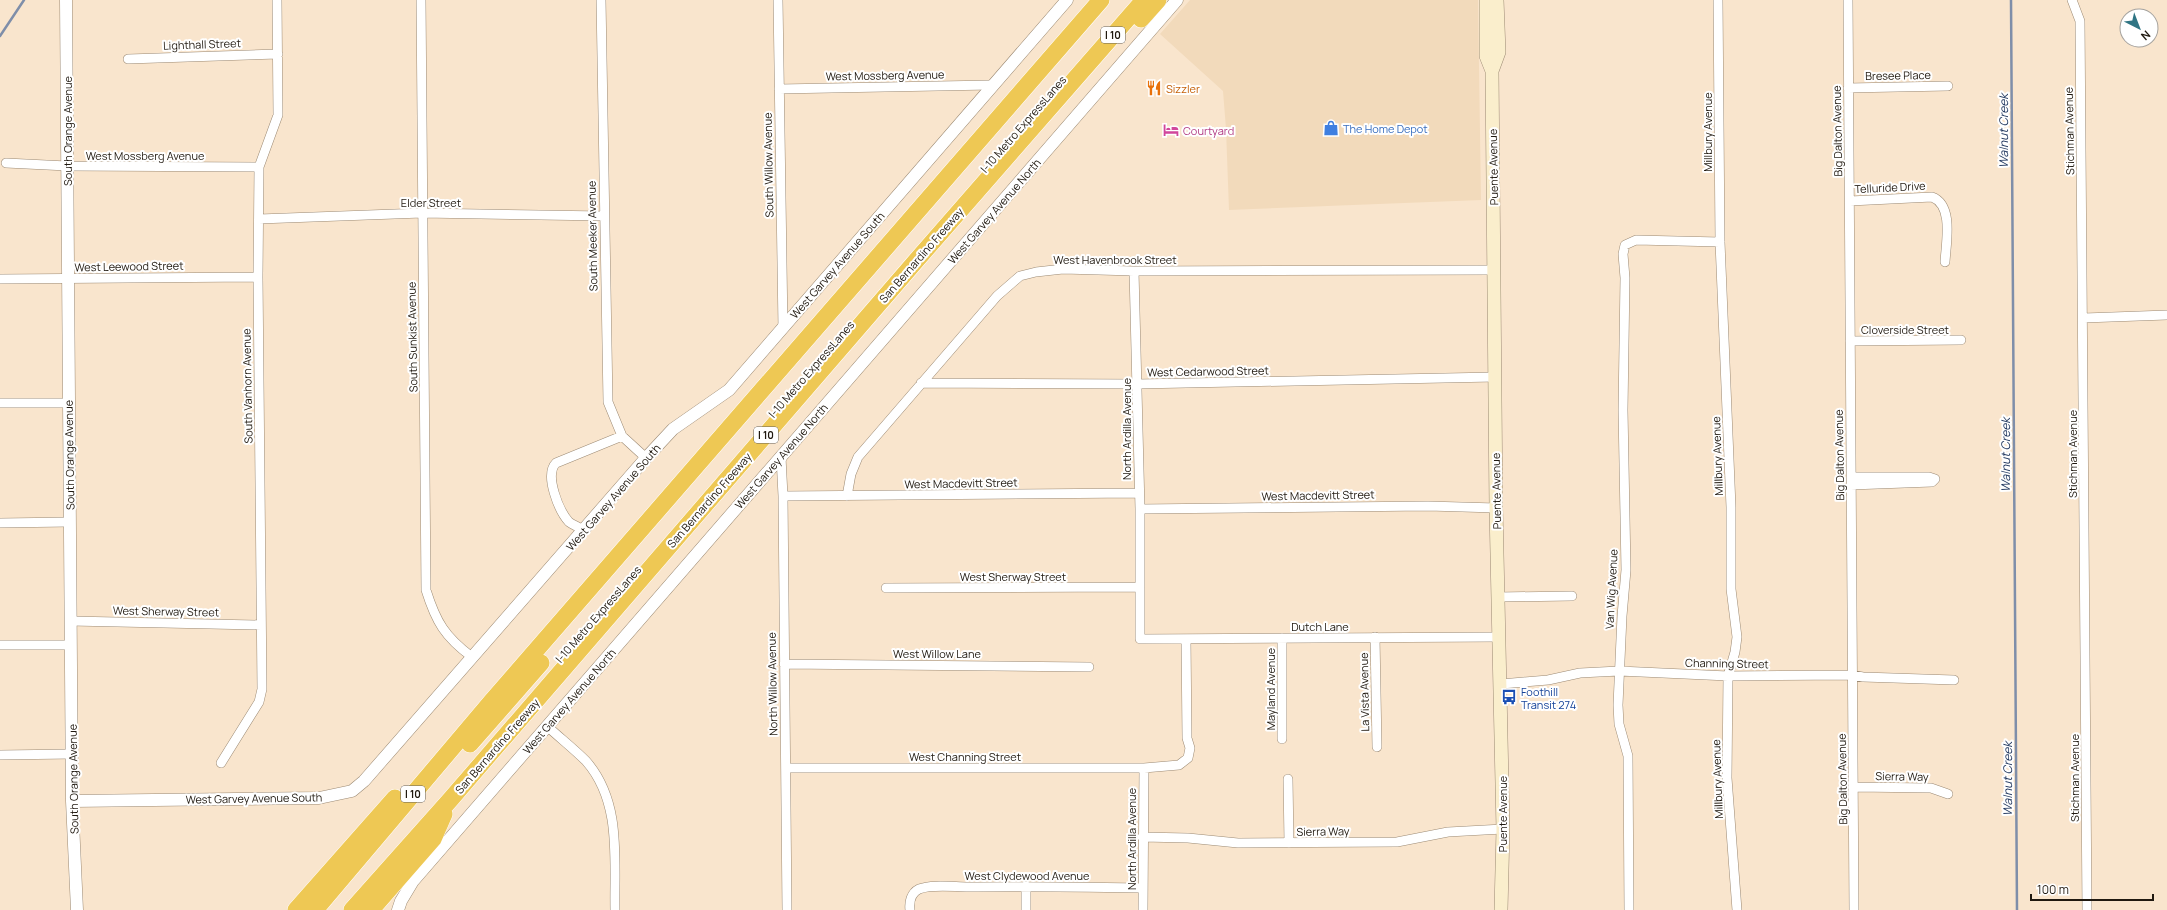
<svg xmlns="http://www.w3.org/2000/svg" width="2167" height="910" viewBox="0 0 2167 910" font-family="Manrope,sans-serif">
  <rect width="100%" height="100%" fill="#f9e5cd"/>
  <!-- built -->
  <path fill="#f2dabb" d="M1190 0H1478L1481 200 1229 210 1226 129 1223 91 1160 34Z"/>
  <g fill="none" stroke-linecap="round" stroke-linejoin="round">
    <!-- stream -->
    <path stroke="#7f8ea9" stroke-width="2.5" d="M2011 0 2017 910
      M0 36 24 0"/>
    <defs>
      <path id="minor" d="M421 0 426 590C436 622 445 637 472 657
        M601 0 608 402 622 436 646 458
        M778 0 783 329
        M1718 0 1720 242 1731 507V589L1737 637 1735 652 1728 676 1727 778 1737 910
        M1848 0 1854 910
        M2072 0 2080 21 2087 910
        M128 59 278 54
        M1848 88 1948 86
        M779 89 991 85
        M6 163 67 166 259 167
        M1850 201 1932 197C1954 205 1946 243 1945 262
        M259 219 422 213 604 216
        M1134 271 1140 509V639L1500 637
        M0 279 258 277
        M2084 318 2167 315
        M1850 341 1961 340
        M921 383 1138 384 1495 377
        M0 403H69
        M781 457 783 496 787 910
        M1851 485 1932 482 1935 479 1929 477H1851
        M783 496 1138 493
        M847 496 851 474 858 457 997 296 1020 276 1036 272 1063 269 1134 271 1494 270
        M1140 509 1428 506 1496 508
        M0 523 70 522
        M583 530C579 527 573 525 569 522 559 511 544 475 556 463L622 436
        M886 588 1140 587
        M1498 597 1572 596
        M71 621 261 625
        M1375 637 1377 747
        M0 645H71
        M784 664 1089 667
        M1501 684 1548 680 1580 673 1619 671 1728 676 1852 675 1863 677 1954 680
        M547 726C560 738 574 749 586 761 622 802 614 859 615 910
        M1282 739V638
        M0 755 72 754
        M221 763 259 702 262 689 258 277 259 167 278 115 277 0
        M786 768H1144L1179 765 1188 758 1190 748 1187 738 1186 639
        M1288 779 1289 843
        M1855 787 1931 788 1948 794
        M1142 837 1188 838 1238 843 1397 842 1448 832 1503 829
        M1026 886V910
        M910 910C909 902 911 893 919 889 932 884 954 887 968 887 1026 886 1084 887 1143 888
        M1143 910 1144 768
        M1629 910 1628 756 1619 724 1618 705 1622 616 1626 570 1623 410 1625 278 1623 254 1625 245 1636 240 1720 242"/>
      <path id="tertiary" d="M66 0 72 801 77 910
        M72 801 319 798 352 791 364 781 646 458 673 429 729 390 1067 0
        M398 910 401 901 413 881 1177 0"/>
      <path id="secondary" d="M1486 0V56L1492 71 1496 508 1503 829 1501 910
        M1492 71 1499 52 1497 0"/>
      <path id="motorway" d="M1141 19 1158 0
        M470 744 541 663
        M296 910 395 798
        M315 910 491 702 1101 0
        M352 910 450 800 915 262 1144 0
        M371 910 433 839 444 814"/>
    </defs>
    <!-- minor casing -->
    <use href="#minor" stroke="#9c8a74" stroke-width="10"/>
    <!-- tertiary casing -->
    <use href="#tertiary" stroke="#9c8a74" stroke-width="13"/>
    <!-- secondary casing -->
    <use href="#secondary" stroke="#9c8a74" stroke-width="14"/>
    <!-- motorway casing -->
    <use href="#motorway" stroke="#fff" stroke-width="18"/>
    <!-- minor -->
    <use href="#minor" stroke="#fff" stroke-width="9"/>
    <!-- tertiary -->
    <use href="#tertiary" stroke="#fff" stroke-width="12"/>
    <!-- secondary -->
    <use href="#secondary" stroke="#faeecc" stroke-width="13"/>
    <!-- motorway -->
    <use href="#motorway" stroke="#eec854" stroke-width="17"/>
  </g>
  <!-- icons -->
  <defs>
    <symbol id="restaurant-bare" viewBox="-9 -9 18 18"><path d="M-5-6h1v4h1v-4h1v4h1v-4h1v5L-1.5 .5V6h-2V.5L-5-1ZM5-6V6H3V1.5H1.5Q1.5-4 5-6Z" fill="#e8710a" stroke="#fff" stroke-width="2.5" paint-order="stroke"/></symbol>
    <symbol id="shop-bare" viewBox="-9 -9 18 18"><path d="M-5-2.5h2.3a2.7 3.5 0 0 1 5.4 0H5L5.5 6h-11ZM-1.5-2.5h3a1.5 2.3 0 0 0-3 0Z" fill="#3f7fe0" stroke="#fff" stroke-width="2.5" paint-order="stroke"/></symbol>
    <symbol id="hotel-bare" viewBox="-9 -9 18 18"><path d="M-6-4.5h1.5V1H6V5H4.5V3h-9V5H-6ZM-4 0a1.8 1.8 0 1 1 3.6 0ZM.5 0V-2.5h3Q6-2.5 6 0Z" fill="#d1479c" stroke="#fff" stroke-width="2.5" paint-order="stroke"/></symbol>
    <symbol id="bus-bare" viewBox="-9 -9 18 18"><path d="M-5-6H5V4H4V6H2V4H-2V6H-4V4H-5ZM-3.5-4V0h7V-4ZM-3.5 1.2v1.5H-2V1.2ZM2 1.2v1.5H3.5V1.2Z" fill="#1a4fb4" stroke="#fff" stroke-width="2.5" paint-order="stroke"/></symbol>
  </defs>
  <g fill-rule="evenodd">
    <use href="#restaurant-bare" x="1143" y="77" width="22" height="22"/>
    <use href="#shop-bare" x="1320" y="117" width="22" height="22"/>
    <use href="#hotel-bare" x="1160" y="119" width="22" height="22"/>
    <use href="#bus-bare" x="1498" y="686" width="22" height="22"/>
  </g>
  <g text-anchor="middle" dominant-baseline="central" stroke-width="4" stroke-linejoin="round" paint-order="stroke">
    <!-- shield labels -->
    <g fill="#fff" stroke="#635e58" stroke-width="1">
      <rect x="1101" y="27" width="24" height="16" rx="3"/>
      <rect x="754" y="427" width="24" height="16" rx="3"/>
      <rect x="401" y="786" width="24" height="16" rx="3"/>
    </g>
    <g font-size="10" font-weight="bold" fill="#201910">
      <text x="1113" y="35">I 10</text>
      <text x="766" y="435">I 10</text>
      <text x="413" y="794">I 10</text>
    </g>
    <!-- street labels -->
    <g font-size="11" fill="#201910" stroke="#fff">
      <text transform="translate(202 44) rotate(-2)">Lighthall Street</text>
      <text transform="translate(885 75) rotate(-1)">West Mossberg Avenue</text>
      <text transform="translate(1898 75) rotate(-1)">Bresee Place</text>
      <text transform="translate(1023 124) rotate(-49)">I-10 Metro ExpressLanes</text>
      <text transform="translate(67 131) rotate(-90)">South Orange Avenue</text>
      <text transform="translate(1837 131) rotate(-91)">Big Dalton Avenue</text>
      <text transform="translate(2069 131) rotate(-91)">Stichman Avenue</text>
      <text transform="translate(1707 132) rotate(-90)">Millbury Avenue</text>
      <text x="145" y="155">West Mossberg Avenue</text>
      <text transform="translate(768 165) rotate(-91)">South Willow Avenue</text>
      <text transform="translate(1493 167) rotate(-91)">Puente Avenue</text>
      <text transform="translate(1890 187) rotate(-3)">Telluride Drive</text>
      <text x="431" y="202">Elder Street</text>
      <text transform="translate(994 211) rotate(-49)">West Garvey Avenue North</text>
      <text transform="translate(592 236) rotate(-91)">South Meeker Avenue</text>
      <text transform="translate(921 255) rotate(-49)">San Bernardino Freeway</text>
      <text x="1115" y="259">West Havenbrook Street</text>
      <text transform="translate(837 265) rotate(-49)">West Garvey Avenue South</text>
      <text transform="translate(129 266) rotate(-1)">West Leewood Street</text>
      <text x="1905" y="329">Cloverside Street</text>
      <text transform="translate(412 337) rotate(-91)">South Sunkist Avenue</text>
      <text transform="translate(811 369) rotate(-49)">I-10 Metro ExpressLanes</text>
      <text transform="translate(1208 371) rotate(-1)">West Cedarwood Street</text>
      <text transform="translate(247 386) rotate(-91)">South Vanhorn Avenue</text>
      <text transform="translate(1126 429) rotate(-90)">North Ardilla Avenue</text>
      <text transform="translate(2072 454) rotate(-90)">Stichman Avenue</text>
      <text transform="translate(69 455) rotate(-91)">South Orange Avenue</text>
      <text transform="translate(1839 455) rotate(-91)">Big Dalton Avenue</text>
      <text transform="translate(781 456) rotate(-49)">West Garvey Avenue North</text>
      <text transform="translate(1717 456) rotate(-92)">Millbury Avenue</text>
      <text transform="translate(961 483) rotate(-1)">West Macdevitt Street</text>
      <text transform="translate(1496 491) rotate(-91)">Puente Avenue</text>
      <text transform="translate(1318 495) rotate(-1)">West Macdevitt Street</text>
      <text transform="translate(613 497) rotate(-49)">West Garvey Avenue South</text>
      <text transform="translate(709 500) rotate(-49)">San Bernardino Freeway</text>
      <text x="1013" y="576">West Sherway Street</text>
      <text transform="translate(1611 589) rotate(-87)">Van Wig Avenue</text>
      <text transform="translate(166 611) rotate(1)">West Sherway Street</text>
      <text transform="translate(598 614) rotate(-49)">I-10 Metro ExpressLanes</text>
      <text x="1320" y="626">Dutch Lane</text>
      <text x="937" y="653">West Willow Lane</text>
      <text transform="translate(1727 663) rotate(1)">Channing Street</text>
      <text transform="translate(772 684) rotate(-91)">North Willow Avenue</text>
      <text transform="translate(1270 689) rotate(-90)">Mayland Avenue</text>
      <text transform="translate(1364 692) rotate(-91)">La Vista Avenue</text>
      <text transform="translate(569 701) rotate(-49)">West Garvey Avenue North</text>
      <text transform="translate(497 746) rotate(-49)">San Bernardino Freeway</text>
      <text x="965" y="756">West Channing Street</text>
      <text transform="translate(1902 776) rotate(1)">Sierra Way</text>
      <text transform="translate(2074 778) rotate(-90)">Stichman Avenue</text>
      <text transform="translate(73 779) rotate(-91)">South Orange Avenue</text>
      <text transform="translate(1717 779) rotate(-92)">Millbury Avenue</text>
      <text transform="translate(1842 779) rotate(-91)">Big Dalton Avenue</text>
      <text transform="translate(254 798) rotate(-1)">West Garvey Avenue South</text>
      <text transform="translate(1502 814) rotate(-90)">Puente Avenue</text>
      <text transform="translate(1323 831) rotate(-1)">Sierra Way</text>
      <text transform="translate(1131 839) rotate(-90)">North Ardilla Avenue</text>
      <text x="1027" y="875">West Clydewood Avenue</text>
    </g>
    <!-- food labels -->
    <g font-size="11" fill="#c56008" stroke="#fff" text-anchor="start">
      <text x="1166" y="88">Sizzler</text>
    </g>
    <!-- shop labels -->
    <g font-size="11" fill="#366cbe" stroke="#fff" text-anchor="start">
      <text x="1343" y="128">The Home Depot</text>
    </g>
    <!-- hotel labels -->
    <g font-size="11" fill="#b23c85" stroke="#fff" text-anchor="start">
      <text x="1183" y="130">Courtyard</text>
    </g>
    <!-- transit labels -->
    <g font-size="11" fill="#164399" stroke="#fff" text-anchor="start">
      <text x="1521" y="691">Foothill<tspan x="1521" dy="13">Transit 274</tspan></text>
    </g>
    <!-- water labels -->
    <g font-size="12" font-style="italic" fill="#243a61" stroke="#fff">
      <text transform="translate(2003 131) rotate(-90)">Walnut Creek</text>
      <text transform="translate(2005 455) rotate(-90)">Walnut Creek</text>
      <text transform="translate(2007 779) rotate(-90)">Walnut Creek</text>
    </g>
  </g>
  <!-- north arrow -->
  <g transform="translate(2139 28) rotate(138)"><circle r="19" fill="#ffffff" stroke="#a6a39f"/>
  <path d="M0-3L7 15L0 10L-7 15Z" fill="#307584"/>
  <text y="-6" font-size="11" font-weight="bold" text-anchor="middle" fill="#201910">N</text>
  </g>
  <!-- scale -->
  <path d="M2031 894v6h122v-6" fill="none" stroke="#201910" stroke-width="2"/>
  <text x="2037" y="894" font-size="12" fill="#201910" stroke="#ffffff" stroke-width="3" paint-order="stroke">100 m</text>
</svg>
